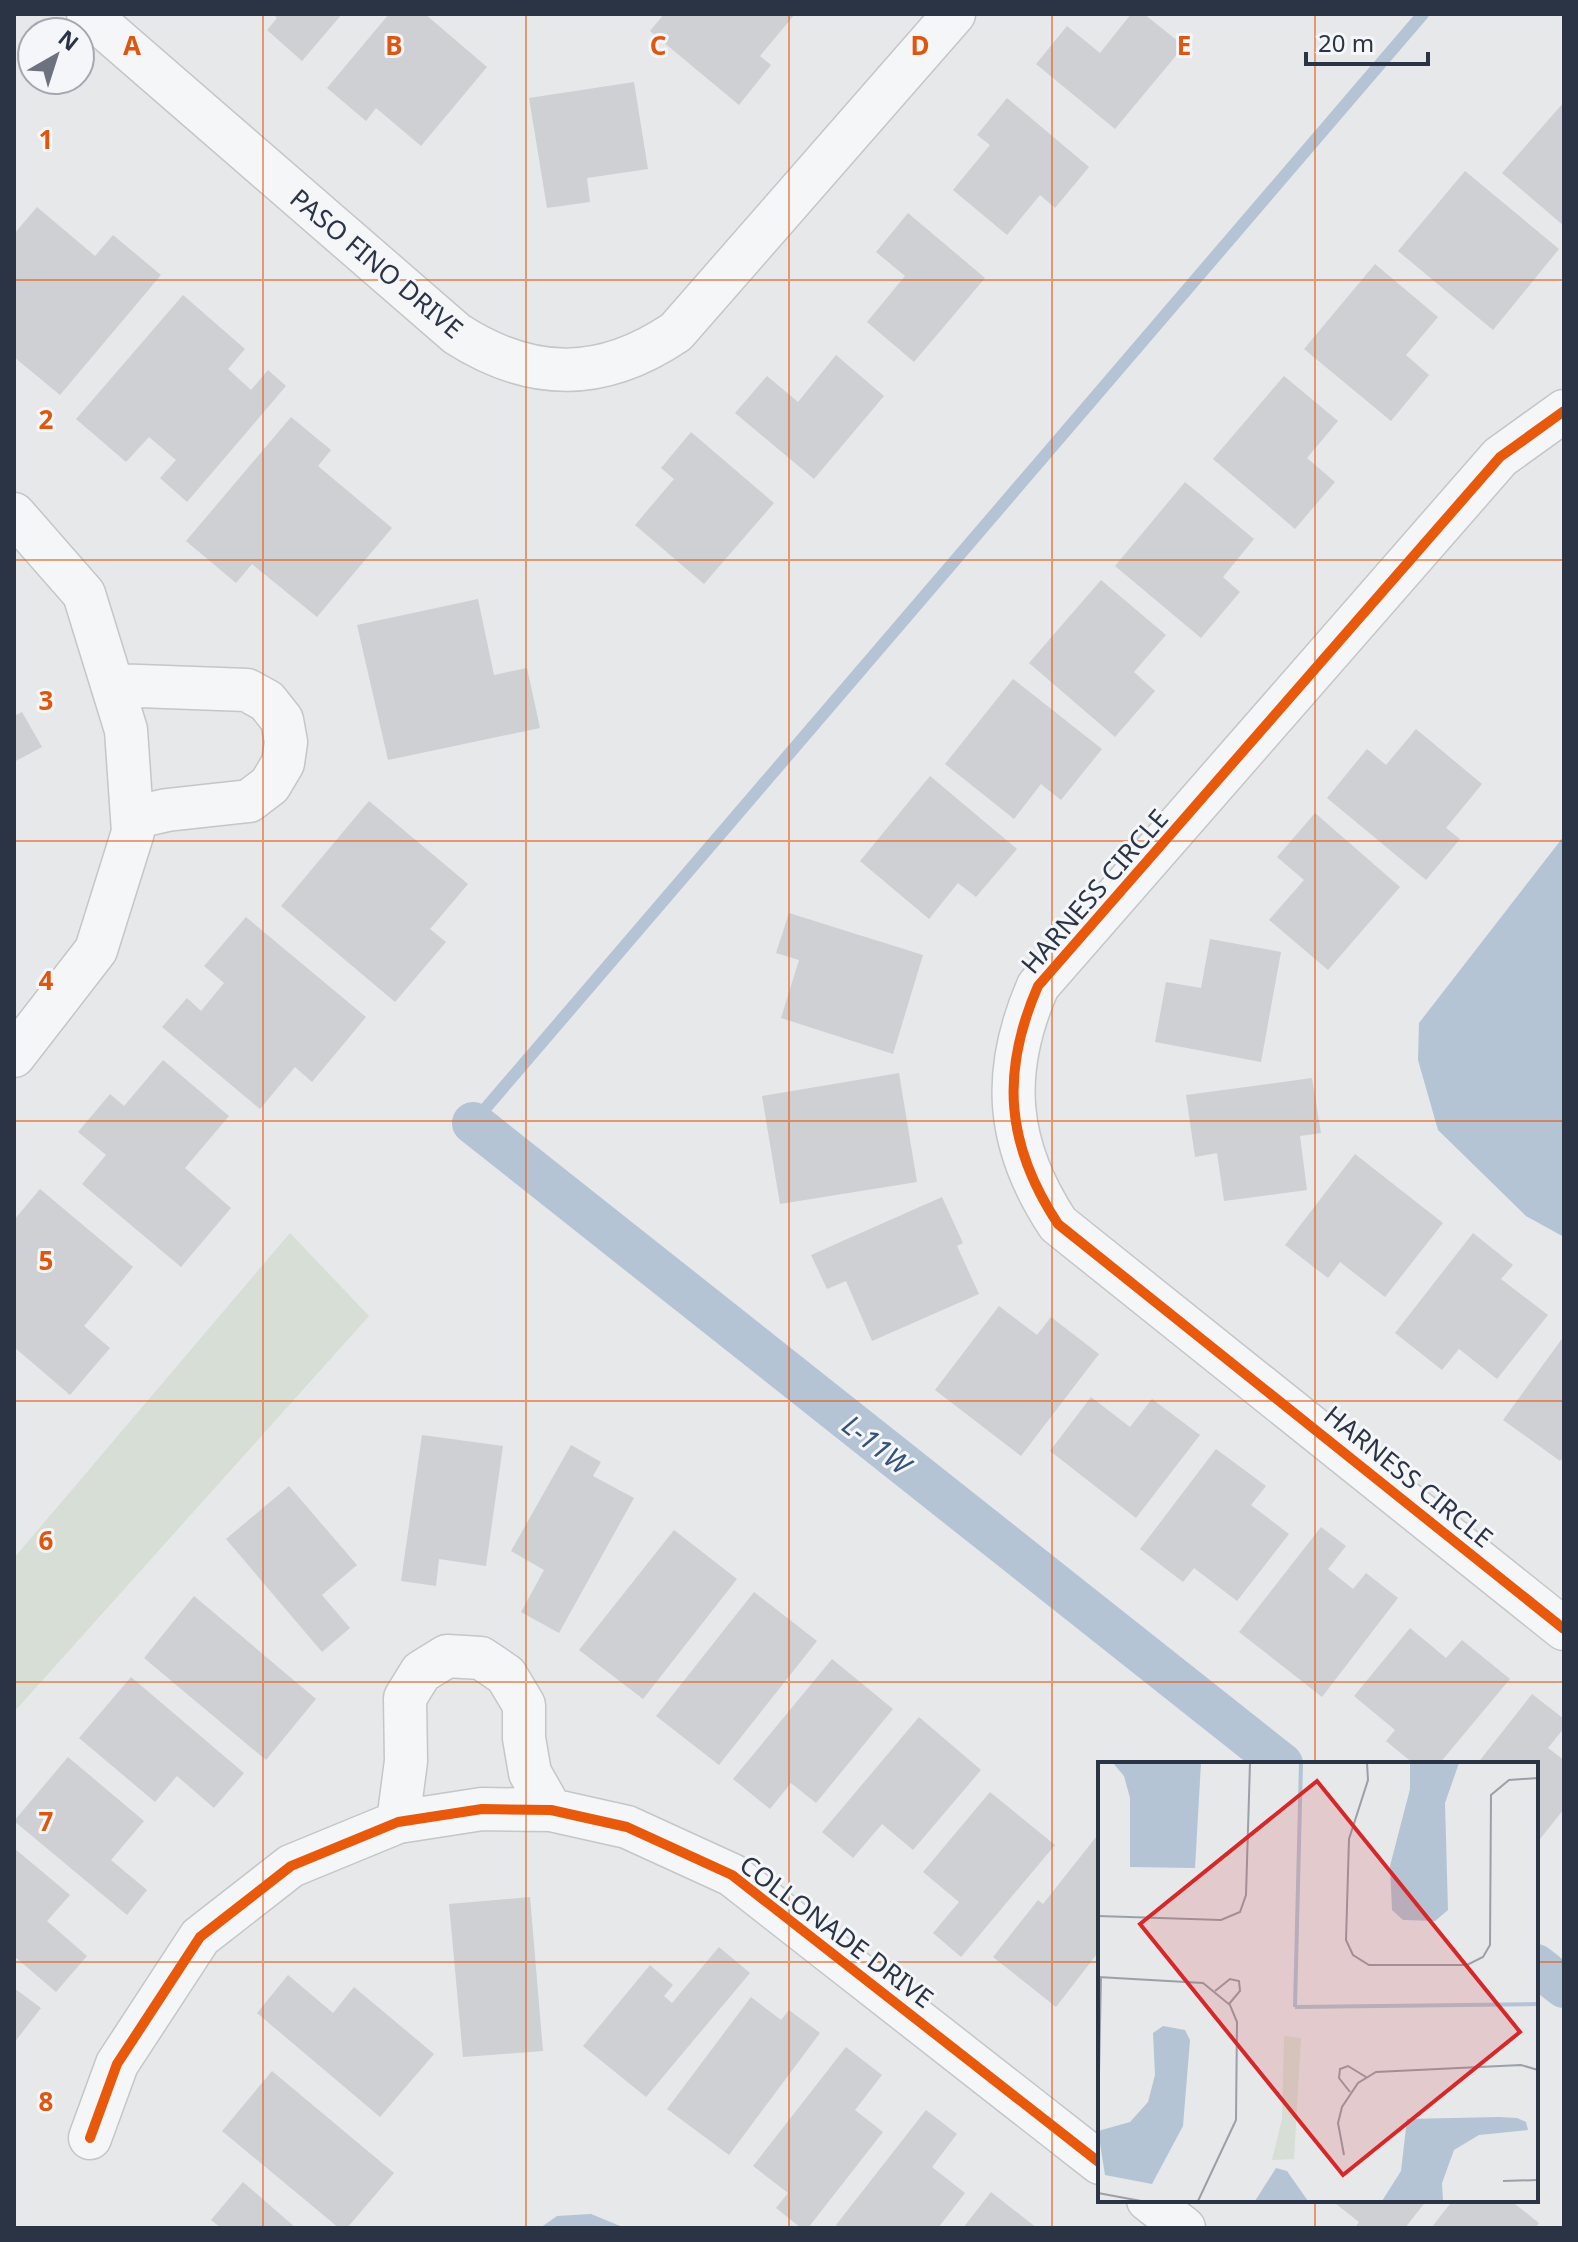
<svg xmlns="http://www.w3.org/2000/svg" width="1578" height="2242" viewBox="0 0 1578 2242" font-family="'Noto Sans',sans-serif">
  <rect width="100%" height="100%" fill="#e6e8ea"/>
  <!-- green -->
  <path fill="#d6ded6" d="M290 1233 369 1316 14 1712V1558Z"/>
  <!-- water -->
  <path fill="#b4c4d5" d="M1564 836V1237L1526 1216 1438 1130 1418 1060 1419 1023Z
    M591 2214 625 2228H540L557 2216Z"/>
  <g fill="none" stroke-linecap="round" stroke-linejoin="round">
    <!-- stream -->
    <path stroke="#b4c4d5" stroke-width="12" d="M473 1123 1423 14"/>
    <!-- canal -->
    <path stroke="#b4c4d5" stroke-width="42" d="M473 1123 1282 1764
      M1536 1965 1564 1987"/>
  </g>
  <!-- building -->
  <path fill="#ced0d3" d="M273 14H342L302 61 267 30 277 18Z
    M389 14H425L487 67 421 146 376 108 366 121 327 88Z
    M664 14H795L760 56 771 65 739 105 650 31Z
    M1131 14H1144L1184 46 1115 129 1036 64 1067 26 1100 53Z
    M634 82 648 169 587 178 590 202 547 208 529 98Z
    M1007 98 1089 167 1055 208 1040 195 1007 235 953 190 990 145 977 135Z
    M1564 102V226L1502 173Z
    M1465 171 1559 249 1493 330 1398 251Z
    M37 207 95 256 113 235 161 275 60 395 14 357V234Z
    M908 213 985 278 914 362 867 322 905 276 876 252Z
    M1375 264 1438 317 1406 355 1429 375 1391 421 1304 349Z
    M183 295 245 349 228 369 251 390 268 370 286 386 187 502 160 478 176 460 149 437 126 462 76 419Z
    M836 355 884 396 814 479 735 413 767 376 798 402Z
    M1284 376 1338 421 1307 458 1335 482 1295 529 1213 459Z
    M291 417 331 450 318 466 392 528 317 617 252 564 236 583 186 541Z
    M691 432 774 503 704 584 635 525 674 479 661 468Z
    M1185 482 1254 539 1223 577 1240 592 1201 638 1115 566Z
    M1101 580 1166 635 1134 672 1155 691 1115 737 1029 663Z
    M478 599 494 675 527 668 540 728 388 760 357 625Z
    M1013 679 1102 749 1061 800 1041 784 1014 819 945 764Z
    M22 712 42 747 14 762V716Z
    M1416 729 1482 784 1446 828 1460 839 1426 880 1327 798 1367 749 1386 765Z
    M930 776 1017 849 976 897 958 883 929 919 860 861Z
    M369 801 468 884 430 929 446 942 395 1002 281 906Z
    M1315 813 1400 887 1328 970 1269 920 1304 880 1277 857Z
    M789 913 923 955 893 1054 781 1018 799 960 776 953Z
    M246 917 366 1017 312 1082 295 1067 260 1109 162 1027 187 998 201 1011 224 983 204 966Z
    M1210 939 1281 952 1261 1062 1155 1042 1166 982 1201 988Z
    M163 1060 229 1116 185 1168 231 1208 181 1267 82 1184 106 1155 78 1132 110 1094 124 1106Z
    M899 1073 917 1182 780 1204 762 1096Z
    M1312 1078 1321 1133 1300 1136 1307 1190 1224 1201 1217 1153 1195 1157 1186 1095Z
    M1355 1154 1443 1223 1385 1297 1340 1262 1328 1278 1285 1245Z
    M40 1189 133 1267 84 1326 110 1348 70 1395 14 1347V1220Z
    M942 1197 963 1243 957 1246 979 1294 872 1341 846 1281 827 1289 811 1255Z
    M1473 1233 1513 1265 1501 1279 1548 1315 1497 1379 1459 1349 1442 1370 1395 1333Z
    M999 1306 1037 1335 1051 1317 1099 1354 1021 1456 935 1390Z
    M1564 1336V1456L1560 1461 1503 1420Z
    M1091 1397 1130 1427 1152 1399 1200 1435 1136 1518 1050 1451Z
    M422 1435 503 1446 486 1566 439 1559 436 1586 401 1581Z
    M571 1445 601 1462 593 1476 634 1498 559 1633 521 1612 544 1570 511 1551Z
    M1216 1449 1266 1486 1251 1505 1289 1534 1237 1601 1194 1568 1183 1582 1140 1549Z
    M289 1486 357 1565 322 1595 350 1628 322 1652 226 1539Z
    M1321 1527 1346 1546 1328 1569 1353 1589 1366 1573 1398 1598 1322 1697 1239 1632Z
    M674 1530 737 1579 643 1699 579 1650Z
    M754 1592 817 1641 719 1765 656 1716Z
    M194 1596 316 1699 266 1760 144 1658Z
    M1410 1628 1446 1658 1462 1640 1510 1679 1439 1764H1414L1386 1741 1395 1730 1354 1696Z
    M832 1659 893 1709 816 1803 791 1783 770 1809 733 1779Z
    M131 1677 244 1773 214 1808 177 1776 155 1802 79 1738Z
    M1532 1694 1564 1719V1728L1548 1748 1564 1760V1809L1536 1844V1764H1477Z
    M919 1717 981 1770 913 1850 882 1824 853 1858 822 1832Z
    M68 1757 144 1821 111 1860 147 1890 127 1915 14 1821Z
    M990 1792 1055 1845 961 1957 933 1933 959 1902 923 1872Z
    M1100 1832V1950L1056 2007 993 1957 1038 1900 1043 1904Z
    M14 1848 70 1895 47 1921 87 1956 56 1992 14 1956Z
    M530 1897 543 2051 463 2057 449 1904Z
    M719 1947 750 1973 646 2097 583 2046 650 1965 673 1985 664 1996 672 2003Z
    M288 1975 333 2013 354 1987 434 2054 380 2117 257 2013Z
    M14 1988 41 2008 14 2043Z
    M751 1997 781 2020 789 2010 820 2033 729 2155 667 2109Z
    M846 2047 882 2075 855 2110 883 2132 808 2228H801L776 2208 788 2193 753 2166Z
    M272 2071 394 2173 347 2228H339L222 2131Z
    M926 2110 957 2134 932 2167 965 2193 938 2228H839L836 2225Z
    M243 2182 296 2228H221L211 2220Z
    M991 2192 1037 2228H963Z
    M1331 2200H1427L1405 2228H1355L1359 2222Z
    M1453 2200H1510L1539 2223 1535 2228H1431Z"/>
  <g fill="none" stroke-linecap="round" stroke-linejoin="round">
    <defs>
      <path id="street" d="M88 14 457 334C532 382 602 382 676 332L954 14
        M1564 411 1500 457 1038 986C1000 1073 1006 1145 1058 1224L1564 1629
        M14 514 84 594 126 730 133 832 96 950 14 1056
        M112 685 247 690 267 701 282 720 286 742 283 763 270 785 249 801 167 810 132 818
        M398 1822 406 1761 405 1698 421 1672 447 1656 481 1658 506 1675 524 1705V1738L530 1773 551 1810
        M90 2138 117 2064 200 1937 291 1866 398 1822 482 1809 551 1810 627 1827 732 1875 1100 2163
        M1148 2200 1184 2228"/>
    </defs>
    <!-- street casing -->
    <use href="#street" stroke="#c4c6c8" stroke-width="45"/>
    <!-- street -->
    <use href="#street" stroke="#f5f6f7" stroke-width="42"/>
    <defs>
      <path id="cycleway" d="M1564 411 1500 457 1038 986C1000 1073 1006 1145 1058 1224L1564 1629
        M90 2138 117 2064 200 1937 291 1866 398 1822 482 1809 551 1810 627 1827 732 1875 1100 2163"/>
    </defs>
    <!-- cycleway casing -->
    <use href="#cycleway" stroke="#f4f6f9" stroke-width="15"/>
    <!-- cycleway -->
    <use href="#cycleway" stroke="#e8590c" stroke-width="10"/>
  </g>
  <!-- grid -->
  <path fill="none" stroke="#df570f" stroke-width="2" stroke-opacity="0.55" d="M263 14V2228M526 14V2228M789 14V2228M1052 14V2228M1315 14V1764M14 280H1564M14 560H1564M14 841H1564M14 1121H1564M14 1401H1564M14 1682H1564M14 1962H1100M1536 1962H1564M1315 2200V2228"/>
  <g text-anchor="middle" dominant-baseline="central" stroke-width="6" stroke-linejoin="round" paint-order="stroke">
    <!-- street labels -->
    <g font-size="26" fill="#2b3445" stroke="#f4f6f9">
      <text transform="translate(377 263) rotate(40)">PASO FINO DRIVE</text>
      <text transform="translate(1094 891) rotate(-49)">HARNESS CIRCLE</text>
      <text transform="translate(1409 1476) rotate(39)">HARNESS CIRCLE</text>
      <text transform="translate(837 1931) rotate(37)">COLLONADE DRIVE</text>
    </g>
    <!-- water labels -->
    <g font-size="28" font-style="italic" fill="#34527a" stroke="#f4f6f9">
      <text transform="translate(877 1444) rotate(38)">L-11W</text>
    </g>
  </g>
  <!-- overview -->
  <g transform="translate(1098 1762)">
    <rect width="440" height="440" fill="#e6e8ea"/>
    <path d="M186 274 203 276 196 397 174 398 184 357Z" fill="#d6ded6"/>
    <path d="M15 1H103L97 106 32 105V36L26 14ZM312 1H361L347 41 350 148 337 159 305 158 294 148 292 104 312 27ZM65 264 87 268 92 278 85 364 54 422 7 413 0 369 32 360 50 340 57 313 55 271ZM401 355 419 356 428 360 430 368 381 373 356 388 344 421 345 439H284L303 409 309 357ZM178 406 189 409 210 439H157Z" fill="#b4c4d5"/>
    <path fill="none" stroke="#b4c4d5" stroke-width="4" d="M197 245 203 1M197 245 440 242"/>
    <path fill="none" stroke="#9ba0a8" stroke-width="2" d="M269 1 270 18 251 77 248 178 255 193 271 203H369L385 195 392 183 393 33 411 18 440 16M0 154 123 158 142 150 148 133 152 1M0 215 105 221 132 243 139 260 138 358 100 439M117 229 132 217 141 219 142 229 131 242M1 310 3 215M252 330 241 316 242 307 250 304 268 315M246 393 240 361 244 345 260 321 278 310 423 303 440 308M405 419 440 418M0 431 43 439"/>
    <path fill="#d62828" fill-opacity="0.15" stroke="#d62828" stroke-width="4" d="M219 19 422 270 245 413 42 162Z"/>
    <rect width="440" height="440" fill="none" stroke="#2b3445" stroke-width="4"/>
  </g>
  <g font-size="26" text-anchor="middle" font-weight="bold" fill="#df570f" stroke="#f4f6f9" stroke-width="6" stroke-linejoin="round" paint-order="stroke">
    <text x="132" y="55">A</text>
    <text x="394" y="55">B</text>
    <text x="658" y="55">C</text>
    <text x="920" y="55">D</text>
    <text x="1184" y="55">E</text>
    <text x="46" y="149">1</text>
    <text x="46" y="429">2</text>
    <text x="46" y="710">3</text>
    <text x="46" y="990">4</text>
    <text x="46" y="1270">5</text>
    <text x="46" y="1550">6</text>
    <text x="46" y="1831">7</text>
    <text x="46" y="2111">8</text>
  </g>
  <!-- border -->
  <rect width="1578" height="2242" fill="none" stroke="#2b3445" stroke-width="32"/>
  <!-- north arrow -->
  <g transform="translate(56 56) rotate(39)"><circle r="38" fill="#f4f6f9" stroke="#a4a8b1" stroke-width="2"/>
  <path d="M0-6L14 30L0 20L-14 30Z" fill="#6c737f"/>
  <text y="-12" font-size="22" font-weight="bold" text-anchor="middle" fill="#2b3445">N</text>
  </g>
  <!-- scale -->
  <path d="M1306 52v12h122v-12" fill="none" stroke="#2b3445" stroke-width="4"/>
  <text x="1318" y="52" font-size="24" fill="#2b3445" stroke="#f4f6f9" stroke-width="6" paint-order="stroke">20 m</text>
</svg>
